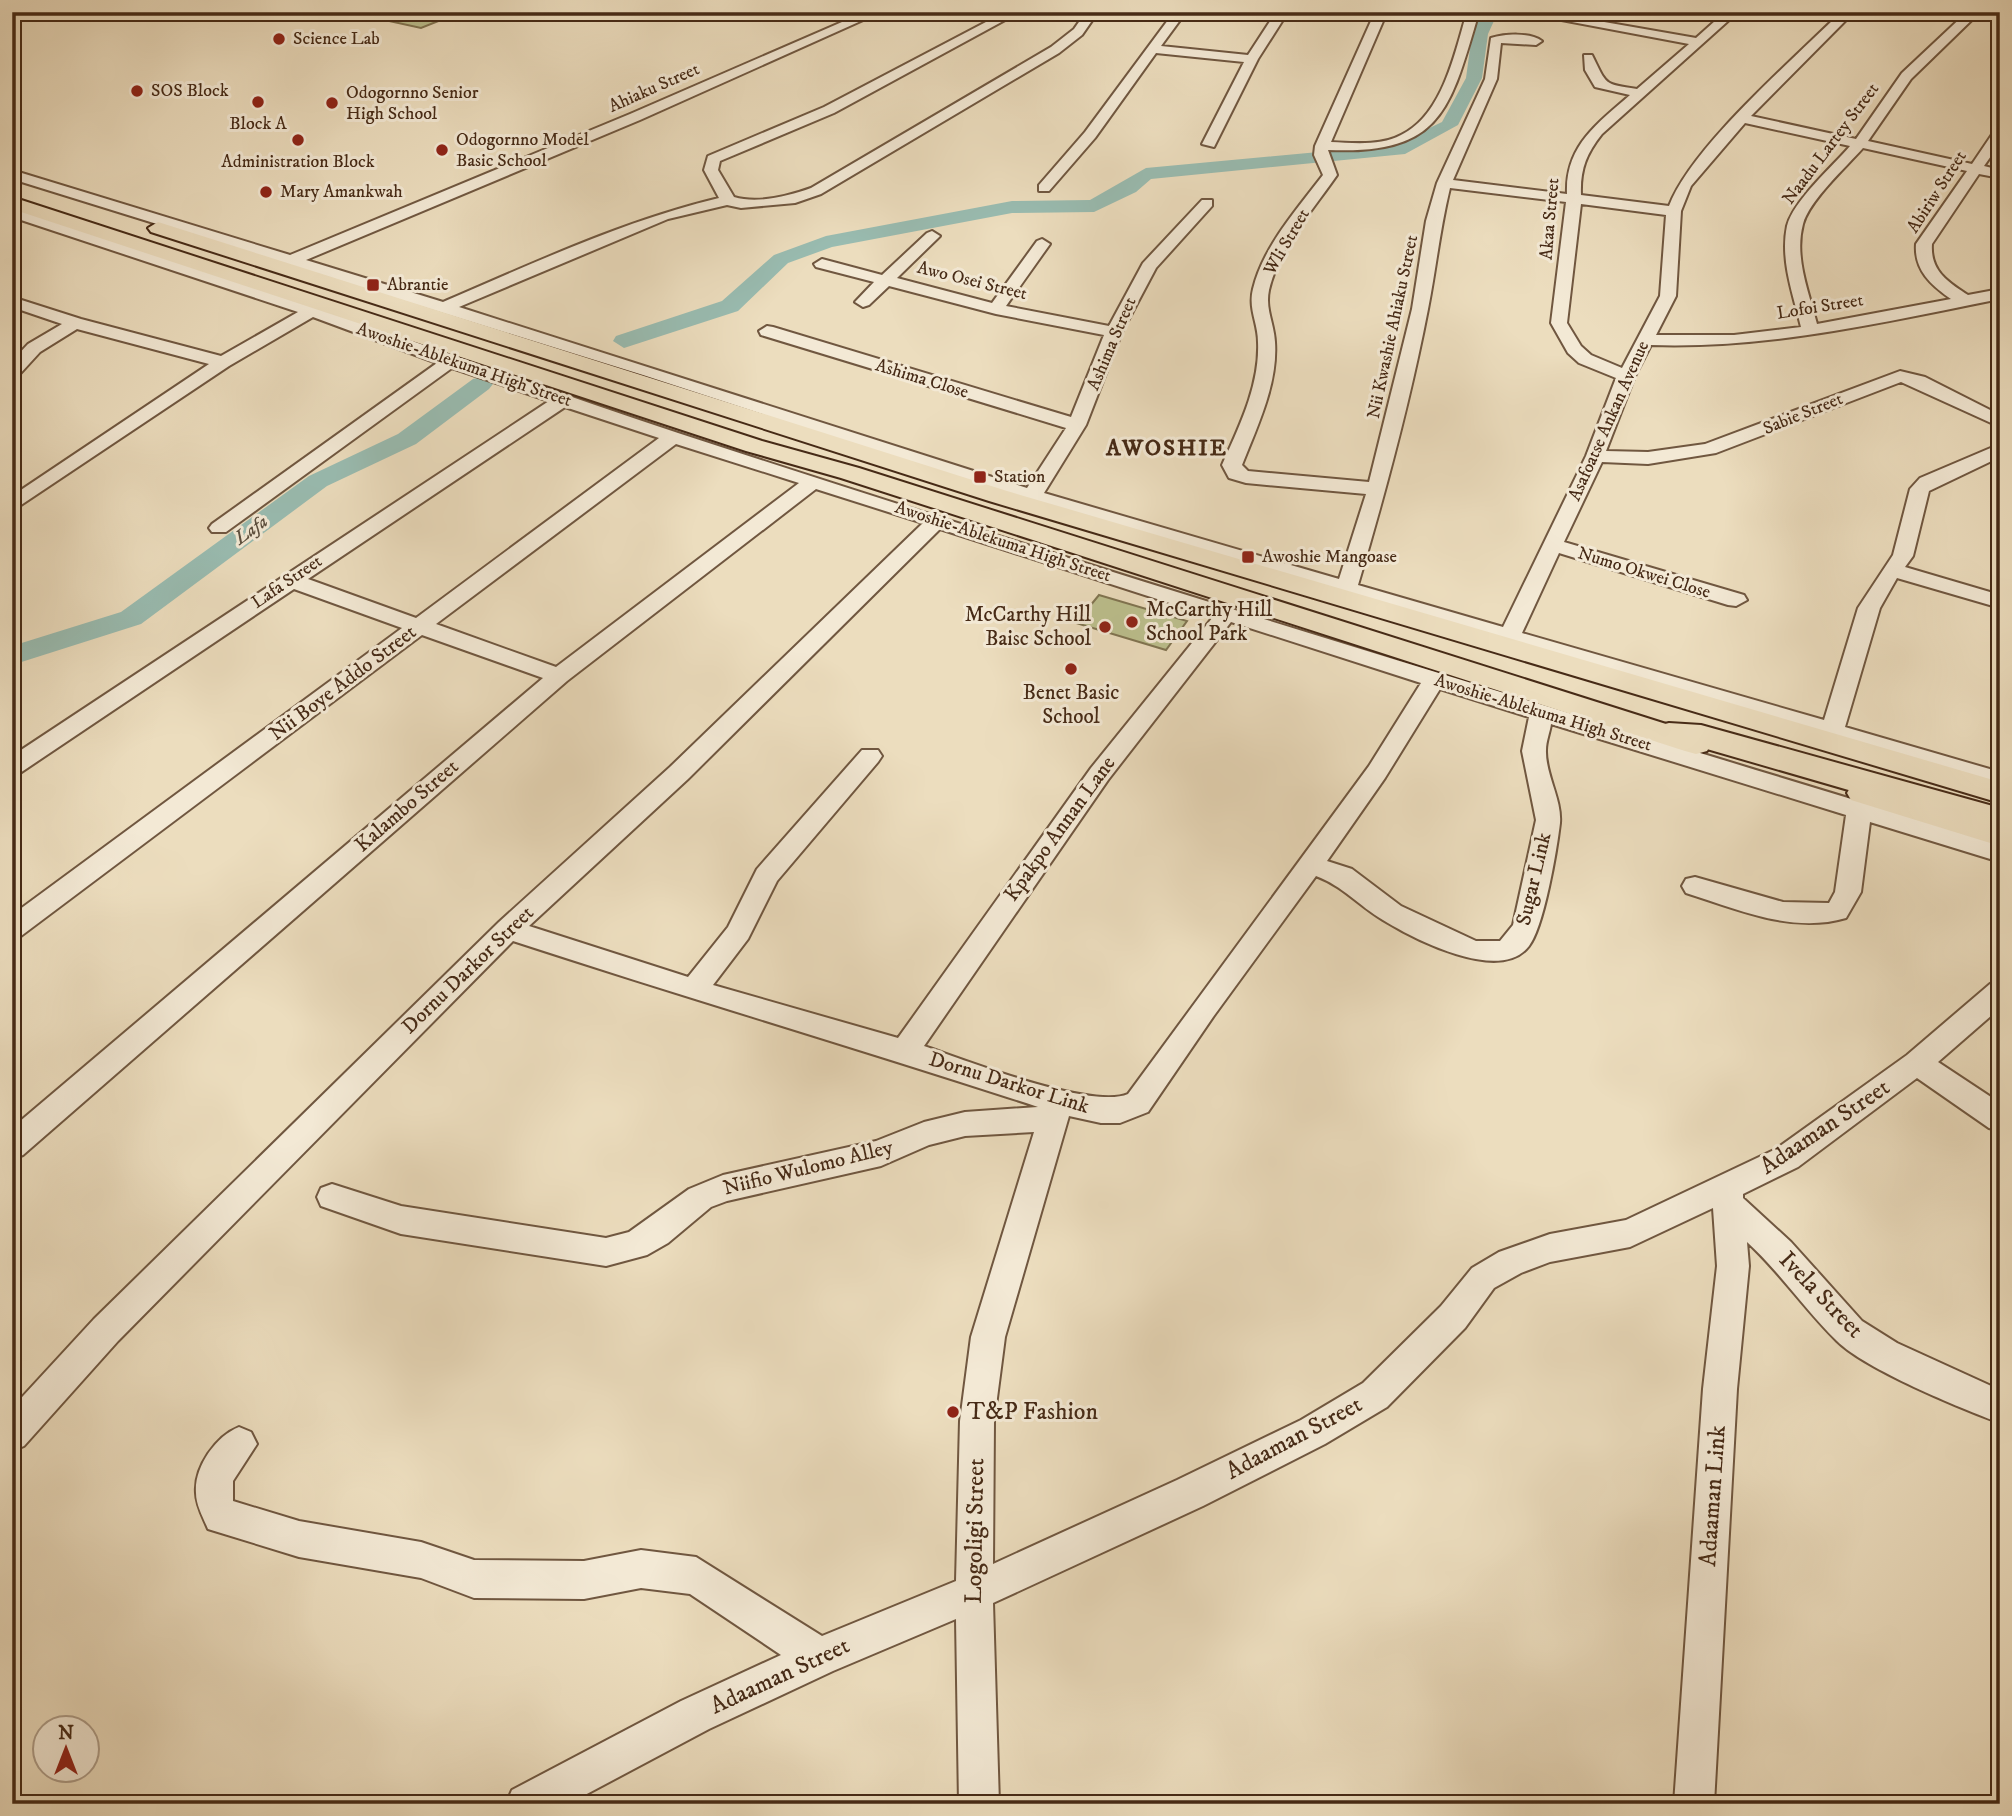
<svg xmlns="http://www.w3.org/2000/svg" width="2012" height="1816" viewBox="0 0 2012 1816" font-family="'IM FELL DW Pica',serif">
  <rect width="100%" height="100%" fill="#ecddbe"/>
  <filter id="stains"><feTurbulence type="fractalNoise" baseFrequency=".00286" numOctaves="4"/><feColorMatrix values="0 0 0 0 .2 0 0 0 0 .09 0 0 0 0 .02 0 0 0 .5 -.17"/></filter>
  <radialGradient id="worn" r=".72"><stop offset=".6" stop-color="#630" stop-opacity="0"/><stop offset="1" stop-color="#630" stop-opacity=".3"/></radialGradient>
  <!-- green -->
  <path fill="#bcc08e" stroke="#817552" stroke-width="2" d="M348 12H461L421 28Z
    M1099 595 1187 621 1166 650 1076 623Z"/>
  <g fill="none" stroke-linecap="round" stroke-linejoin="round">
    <!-- river -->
    <path fill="#99bcb1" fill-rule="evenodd" d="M1482 12H1498L1488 34 1482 78 1458 125 1405 154 1151 179 1136 192 1094 212 1012 213 832 247 788 263 738 311 624 348 613 341 616 336 722 301 774 255 826 236 1012 201 1090 200 1146 168 1394 145 1442 122 1466 78 1472 34Z
      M481 377 489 379 493 384 489 389 416 444 327 486 141 624 12 665V646L121 612 309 476 398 434 473 379Z"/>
    <defs>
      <path id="minor" d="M865 12H881L640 120 306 260 443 302C534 263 623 221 719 198L704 170 708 156 824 107 1005 12H1020L834 113 720 161 718 170 734 197C757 204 789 196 811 188L1051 47 1074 29 1086 12H1098L1082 35 1059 53 821 194 795 203 741 208 727 205 668 219 459 307 1027 488 1066 428 761 335 759 331 767 326 773 327 1071 417 1104 335 996 314 889 286 869 305 863 307 855 302 874 282 816 267 814 264 822 259 882 275 927 233 932 231 940 236 937 239 897 278 992 303 1037 241 1042 239 1050 244 1006 306 1109 326 1143 263 1202 200H1212V206L1156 268 1122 332 1086 425 1044 493 1339 579 1366 494 1246 483 1229 478 1222 465C1239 427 1260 385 1258 342 1258 323 1248 309 1253 289 1263 247 1297 209 1323 175L1314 155 1315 146 1375 12H1387L1331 142C1353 143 1381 146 1401 135 1443 115 1455 52 1467 12H1479C1450 110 1442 155 1328 150L1337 175C1313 210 1279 247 1269 290 1265 309 1274 323 1275 342 1278 384 1257 427 1242 465L1248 471 1369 482 1412 309 1426 221 1437 183 1485 79 1491 38C1505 34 1530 32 1542 41L1536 45 1501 43 1497 79 1453 180 1567 194C1565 146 1597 124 1630 95L1595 87 1585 70 1584 55H1592C1607 85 1603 84 1637 89L1689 44 1519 12H1547L1696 38 1725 12H1738L1602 134C1586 154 1580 170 1581 195L1669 206C1692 146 1793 60 1841 12H1854L1751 116 1856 139 1902 73 1967 12H1980L1911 79 1868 141 1972 164 1995 130 2000 129V143L1984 166 2000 170V178L1979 174 1932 244C1930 271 1948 282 1968 295L2000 289V299C1884 322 1770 349 1651 345L1635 376 1606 451 1648 452 1705 444 1900 371 1925 377 2000 415V427L1901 382 1716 453 1648 464 1602 462 1564 542 1744 595 1747 600 1736 606 1728 605 1559 553 1522 633 1824 720 1858 608 1893 555 1910 489 1920 478 2000 444V457L1929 491 1913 556 1905 567 2000 595V608L1897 578 1880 608 1845 727 2000 772V788L1025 500 643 375 12 179V170L290 255 630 114ZM1745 123 1850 146C1833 166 1793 201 1787 226 1780 260 1793 294 1801 327L1734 335H1656L1676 296 1681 211 1691 186ZM1863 148 1967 171 1916 244C1914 270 1931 285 1951 299L1817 324C1809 293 1794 257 1803 224 1809 201 1846 167 1863 148ZM1450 188 1566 202 1551 323 1568 353 1579 363 1616 378 1586 456 1503 627 1358 585C1385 494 1410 402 1428 309 1436 269 1440 228 1450 188ZM1581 204 1666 215 1660 296 1622 368 1591 355 1581 346 1567 323Z
        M1174 12H1186L1161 46 1248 55 1276 12H1288L1258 59 1214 147 1202 144 1244 62 1156 53 1095 138 1049 191H1039V185L1085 132Z
        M12 208C237 273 456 360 678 433 1116 576 1558 710 2000 844V862L1870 822 1861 892 1846 918C1792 934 1737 909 1686 893L1682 886 1686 879 1695 877 1783 902 1829 903 1835 892 1846 815 1551 724C1550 732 1546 741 1546 750 1545 774 1562 799 1560 823 1557 849 1544 927 1529 946 1500 984 1414 939 1383 920 1359 906 1343 886 1316 876L1213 1017 1148 1112 1120 1123H1101L1069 1116 1005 1337 994 1421 993 1564 1177 1480 1301 1420 1363 1383 1441 1306 1472 1268 1499 1252 1550 1234 1626 1220 1776 1149 1907 1055 1990 984 2000 981V1008L1938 1062 2000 1103V1131L1989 1128 1917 1078 1798 1167 1743 1194V1198L1791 1242 1862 1321 1897 1343 2000 1390V1423C1960 1408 1865 1369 1837 1341 1805 1310 1780 1272 1747 1242L1749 1266 1737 1389 1714 1804H1674L1703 1389 1717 1266 1713 1208 1630 1247 1550 1262 1521 1273 1494 1288 1465 1328 1387 1407 1325 1444 1203 1506 993 1603 999 1804H959L956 1619 833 1671 709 1729 568 1804H506L512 1790 681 1701 781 1655 690 1594 641 1588 584 1599 474 1598 421 1578 299 1557 208 1529C203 1517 196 1505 196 1493 194 1467 216 1436 239 1427L251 1432 257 1444 233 1481V1501L299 1521 421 1542 474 1560 584 1561 641 1550 696 1557 822 1636 956 1581 960 1421 971 1337 1034 1132 965 1136 929 1145 881 1166 727 1201 711 1207 668 1243 647 1255 606 1266 401 1234 321 1206 317 1197 321 1188 332 1184 401 1206 606 1238 629 1232 689 1189 723 1175 876 1141 924 1122 965 1112 1038 1107C864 1050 687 998 513 941L118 1341 24 1446 12 1451V1408L94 1319 499 922 670 767 923 523 816 489 567 681 23 1155 12 1159V1128L543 678 422 635 21 936 12 939V915L402 628 294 589 20 773 12 775V756L549 401 452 368 226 532H212L209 528 212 524 437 363 313 317 229 366 12 511V496L209 364 77 329 40 352 18 376 12 377V361L28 344 62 324 12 307V297L81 319 221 356 298 312 12 217ZM565 407 659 438 416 618 308 579ZM676 444 799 483 556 667 436 624ZM940 529 1213 617 1091 768 898 1038 713 985 748 939 777 881 878 762 882 756 878 750H862L757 869 728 927 688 977 529 926 688 779ZM1231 622 1421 683 1369 766 1128 1094C1092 1110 965 1060 924 1046L1108 780ZM1440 689 1529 717 1522 751 1536 820 1513 925 1500 941H1476L1401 906 1352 869 1327 861 1385 778Z"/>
      <path id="major" d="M12 197 762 441 859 468 1707 737 1711 744 1707 751 1696 754 1685 751 841 478 746 451 12 209Z
        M158 222 1007 491 2000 782V803L989 501 151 232 148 228Z
        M1862 783 2000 824V846L1851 800 1847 793 1851 786Z"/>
      <path id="highway" d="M1669 723 1701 725 2000 808V834L1700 747 1657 742 1652 734 1657 726Z"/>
    </defs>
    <!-- minor casing -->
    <use href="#minor" stroke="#705740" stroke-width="4"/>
    <!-- major casing -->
    <use href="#major" stroke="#462a16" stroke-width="4"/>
    <!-- highway casing -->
    <use href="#highway" stroke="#462a16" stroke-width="4"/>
    <!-- minor -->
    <use href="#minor" fill="#f3e9d5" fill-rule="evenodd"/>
    <!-- major -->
    <use href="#major" fill="#ecddbe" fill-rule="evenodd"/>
    <!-- highway -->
    <use href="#highway" fill="#ecddbe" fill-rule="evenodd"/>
  </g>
  <!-- markers -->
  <g fill="#8f2418" stroke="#f3e9d5" stroke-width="2.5">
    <circle cx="279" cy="39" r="7"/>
    <circle cx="137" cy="91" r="7"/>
    <circle cx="258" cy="102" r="7"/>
    <circle cx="332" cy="103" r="7"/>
    <circle cx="298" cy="140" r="7"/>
    <circle cx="442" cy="150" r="7"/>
    <circle cx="266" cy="192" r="7"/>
    <rect x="366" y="278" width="14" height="14" rx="3.5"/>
    <rect x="973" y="470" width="14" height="14" rx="3.5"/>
    <rect x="1241" y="550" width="14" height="14" rx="3.5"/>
    <circle cx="1132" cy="622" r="7"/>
    <circle cx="1105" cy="627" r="7"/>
    <circle cx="1071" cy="669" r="7"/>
    <circle cx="953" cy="1412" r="7"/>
  </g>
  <g text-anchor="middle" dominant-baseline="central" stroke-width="6" stroke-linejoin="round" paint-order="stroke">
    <!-- far-poi labels -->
    <g font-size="18" fill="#462a16" stroke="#f3e9d5" text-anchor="start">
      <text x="293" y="39">Science Lab</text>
      <text x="151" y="91">SOS Block</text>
      <text x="346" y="93">Odogornno Senior<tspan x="346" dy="21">High School</tspan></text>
      <text x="258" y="124" text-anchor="middle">Block A</text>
      <text x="456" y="140">Odogornno Model<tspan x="456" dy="21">Basic School</tspan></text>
      <text x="298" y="162" text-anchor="middle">Administration Block</text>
      <text x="280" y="192">Mary Amankwah</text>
      <text x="387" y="285">Abrantie</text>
      <text x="994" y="477">Station</text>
      <text x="1262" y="557">Awoshie Mangoase</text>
    </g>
    <!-- far-street labels -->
    <g font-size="18" fill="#462a16" stroke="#f3e9d5">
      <text transform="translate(654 88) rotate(-24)">Ahiaku Street</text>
      <text transform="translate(1831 144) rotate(-53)">Naadu Lartey Street</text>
      <text transform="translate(1937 192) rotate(-57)">Abiriw Street</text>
      <text transform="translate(1550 219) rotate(-85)">Akaa Street</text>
      <text transform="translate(1287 242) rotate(-60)">Wli Street</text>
      <text transform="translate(972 281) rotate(14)">Awo Osei Street</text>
      <text transform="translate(1820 307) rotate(-9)">Lofoi Street</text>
      <text transform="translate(1393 327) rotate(-78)">Nii Kwashie Ahiaku Street</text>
      <text transform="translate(1112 344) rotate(-67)">Ashima Street</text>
      <text transform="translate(464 365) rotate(19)">Awoshie-Ablekuma High Street</text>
      <text transform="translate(922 379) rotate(17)">Ashima Close</text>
      <text transform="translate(1803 414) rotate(-22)">Sabie Street</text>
      <text transform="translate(1609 421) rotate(-66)">Asafoatse Ankan Avenue</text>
      <text transform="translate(1003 542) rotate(18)">Awoshie-Ablekuma High Street</text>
      <text transform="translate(1644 573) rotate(17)">Numo Okwei Close</text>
      <text transform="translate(287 582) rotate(-34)">Lafa Street</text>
      <text transform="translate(1543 713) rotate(17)">Awoshie-Ablekuma High Street</text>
    </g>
    <!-- far-water labels -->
    <g font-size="19" font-style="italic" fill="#5b4e3d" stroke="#f3e9d5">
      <text transform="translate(251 530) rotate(-36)">Lafa</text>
    </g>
    <!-- poi labels -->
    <g font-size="21" fill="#462a16" stroke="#f3e9d5" text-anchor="start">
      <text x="1146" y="610">McCarthy Hill<tspan x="1146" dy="24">School Park</tspan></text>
      <text x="1091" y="615" text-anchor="end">McCarthy Hill<tspan x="1091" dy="24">Baisc School</tspan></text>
      <text x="1071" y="693" text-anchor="middle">Benet Basic<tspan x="1071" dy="24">School</tspan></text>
    </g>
    <!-- street labels -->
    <g font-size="21" fill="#462a16" stroke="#f3e9d5">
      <text transform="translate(343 683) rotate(-37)">Nii Boye Addo Street</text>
      <text transform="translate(407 806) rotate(-41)">Kalambo Street</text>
      <text transform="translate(1060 829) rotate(-54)">Kpakpo Annan Lane</text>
      <text transform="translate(1534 879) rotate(-77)">Sugar Link</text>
      <text transform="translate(468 970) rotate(-44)">Dornu Darkor Street</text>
      <text transform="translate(1009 1083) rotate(17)">Dornu Darkor Link</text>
      <text transform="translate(808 1168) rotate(-14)">Niifio Wulomo Alley</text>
    </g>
    <!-- far-district labels -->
    <g font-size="23" font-weight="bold" letter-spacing="2" fill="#462a16" stroke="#f3e9d5">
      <text x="1167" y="448">AWOSHIE</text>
    </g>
    <!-- near-street labels -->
    <g font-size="24" fill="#462a16" stroke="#f3e9d5">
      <text transform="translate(1825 1127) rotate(-34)">Adaaman Street</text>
      <text transform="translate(1821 1295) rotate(46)">Ivela Street</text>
      <text transform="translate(1294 1438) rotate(-28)">Adaaman Street</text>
      <text transform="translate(1713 1496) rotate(-86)">Adaaman Link</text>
      <text transform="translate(975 1531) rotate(-89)">Logoligi Street</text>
      <text transform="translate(780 1676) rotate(-25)">Adaaman Street</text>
    </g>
    <!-- near-poi labels -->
    <g font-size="24" fill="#462a16" stroke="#f3e9d5" text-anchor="start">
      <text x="967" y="1412">T&amp;P Fashion</text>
    </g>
  </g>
  <!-- margin -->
  <rect width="2012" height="1816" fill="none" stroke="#ecddbe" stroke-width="42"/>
  <rect x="14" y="14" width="1984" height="1788" fill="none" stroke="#462a16" stroke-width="3.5"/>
  <rect x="21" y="21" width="1970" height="1774" fill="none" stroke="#462a16" stroke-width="2"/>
  <!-- north arrow -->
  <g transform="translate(66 1749)"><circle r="33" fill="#f3e9d5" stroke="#ae9d89" stroke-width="2"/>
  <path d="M0-5L12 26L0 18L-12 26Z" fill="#8f2418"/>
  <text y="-10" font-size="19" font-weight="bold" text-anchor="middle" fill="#462a16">N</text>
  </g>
  <rect width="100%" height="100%" filter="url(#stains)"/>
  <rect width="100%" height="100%" fill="url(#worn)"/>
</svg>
